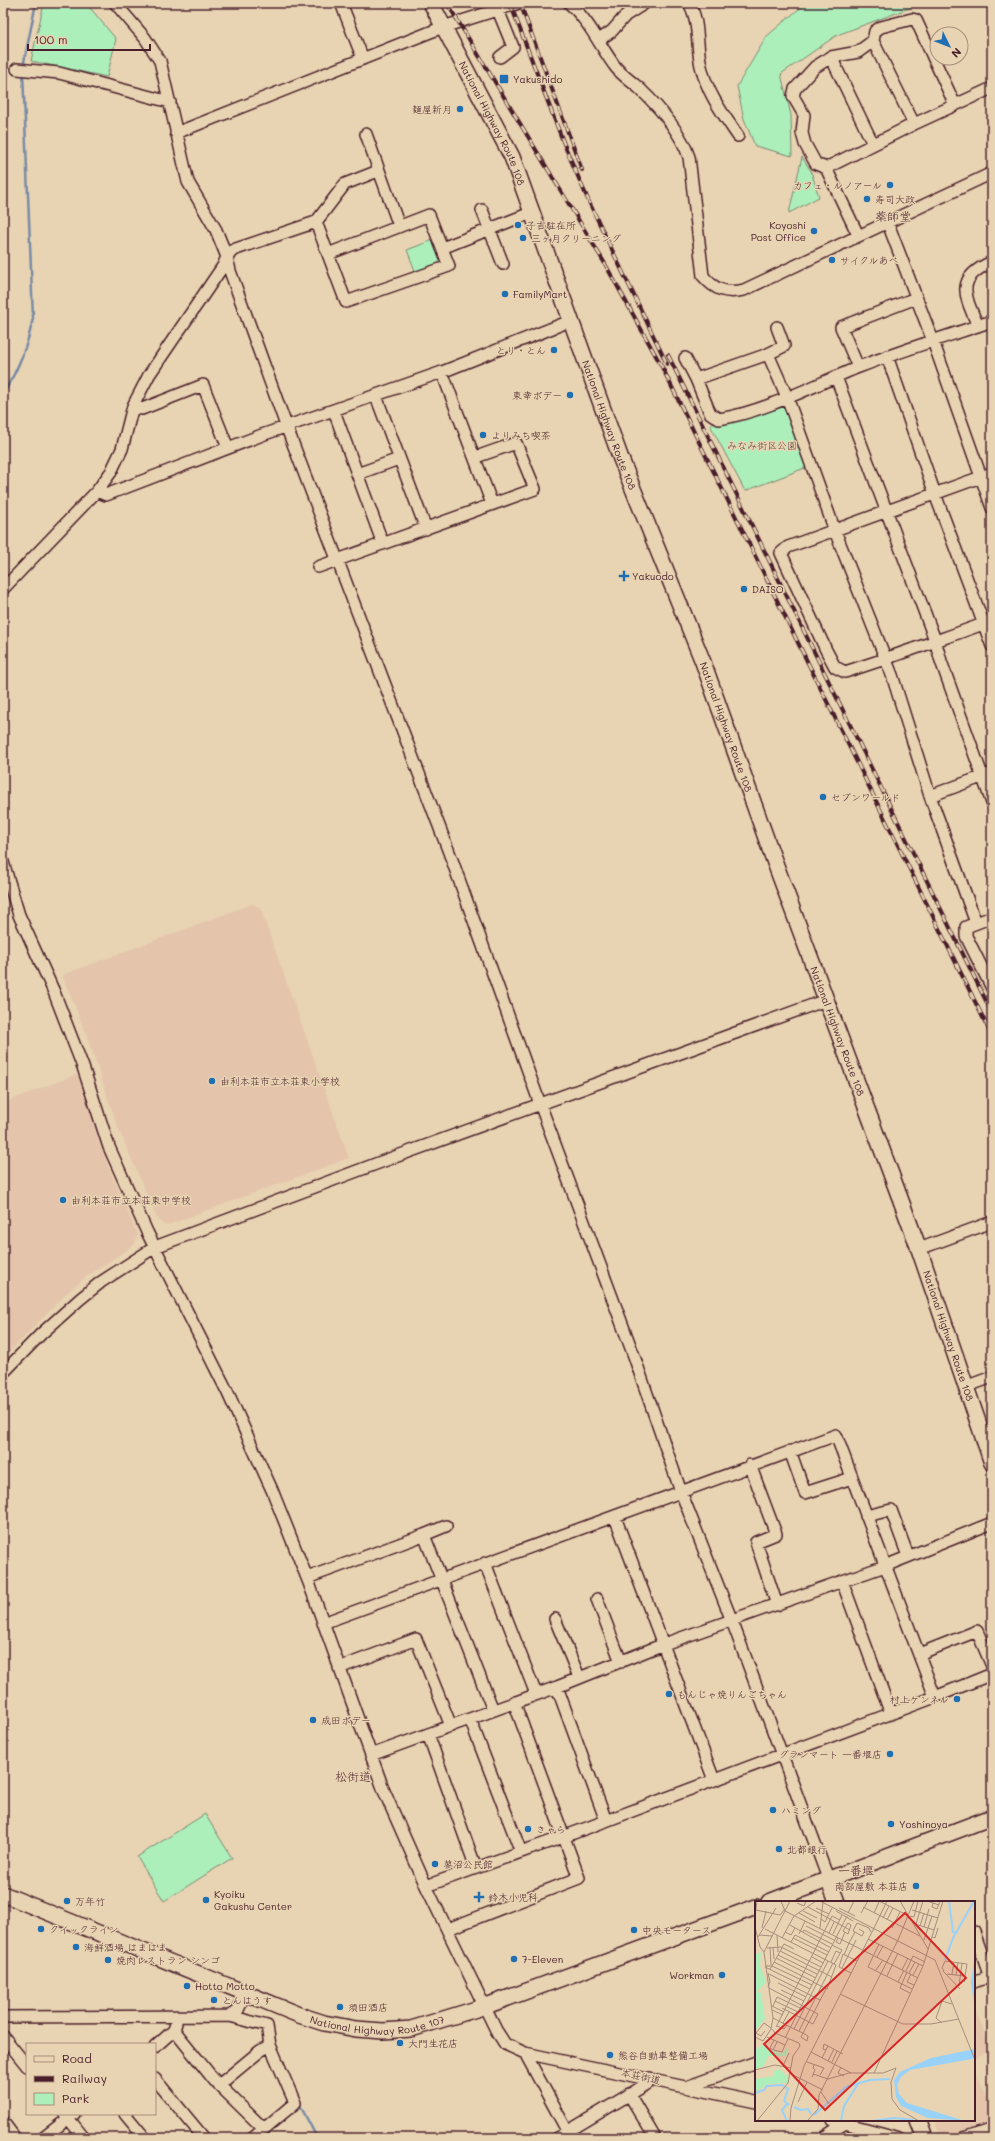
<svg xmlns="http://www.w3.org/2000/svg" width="995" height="2141" viewBox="0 0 995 2141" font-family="Mali,'Klee One',sans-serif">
  <rect width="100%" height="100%" fill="#e8d4b2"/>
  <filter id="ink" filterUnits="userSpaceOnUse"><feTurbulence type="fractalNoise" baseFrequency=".025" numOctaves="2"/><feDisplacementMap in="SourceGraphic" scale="8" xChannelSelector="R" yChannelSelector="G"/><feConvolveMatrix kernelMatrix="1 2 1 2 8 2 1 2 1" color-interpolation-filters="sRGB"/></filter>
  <g filter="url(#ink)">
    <!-- built -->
    <path fill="#e4c5ac" d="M252 904 260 907 349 1158 165 1226 157 1218 118 1128 86 1034 62 975Z
      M77 1074 91 1107 108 1166 138 1235 134 1245 86 1277 67 1293 3 1359V1103Z
      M974 2005 991 2051 974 2058Z
      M974 2066 992 2110V2120L953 2138H941L934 2120H974Z"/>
    <!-- green -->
    <path fill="#acefba" stroke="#7b8772" d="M44 3H86L116 39 107 77 31 61Z
      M806 3H923L837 35 781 74 791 115 792 156 755 146 744 119 737 86 767 36Z
      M802 157 811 171 819 197 789 213Z
      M433 240 441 260 436 266 416 273 407 250Z
      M785 400 810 466 745 491 710 425Z
      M205 1814 232 1858 164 1901 137 1857Z"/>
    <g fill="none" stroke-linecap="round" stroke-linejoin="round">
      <!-- stream -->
      <path stroke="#798aa6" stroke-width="2.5" d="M23 67 36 3
        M3 394C18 370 28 345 33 318L23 72
        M301 2107 317 2138"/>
      <defs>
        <path id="minor" d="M115 3 145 38 160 61 188 182 216 230 227 257 230 271 287 428 452 860 540 1104 634 1356 681 1492 732 1621 829 1881
          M341 3 363 59
          M569 3C589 21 599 44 614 65 620 74 631 81 639 88 659 107 680 130 689 157L703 276C715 290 726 294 744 290L992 173
          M689 3C700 22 696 45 701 66 707 93 723 114 738 136
          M498 10 513 47 500 57
          M599 40 612 31 626 15 645 3
          M831 57 873 144
          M17 69 59 73 170 102
          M914 124 873 41 875 31 881 27 912 19 916 20 955 105
          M176 133 443 27 519 3
          M366 134 399 226
          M826 168 816 164 805 144 802 133 804 115 793 96 795 89 815 67 831 57 858 52 873 41
          M482 210 503 264
          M887 221 933 341 992 508
          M316 222 346 302 449 266 429 215 328 254
          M858 235 826 168 914 124 992 88
          M442 248 533 212
          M978 326C965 296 954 278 992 262
          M768 354 784 346 777 327
          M887 356 935 494 992 646
          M685 358 696 379
          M858 367 841 327 916 298
          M442 372 492 504
          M836 377 935 640 941 661 992 803
          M376 396 426 529
          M133 406 142 409 203 385 228 448
          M334 411 383 544
          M992 473 788 547 781 553 826 650 835 667 845 672C894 657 943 638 992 621
          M357 474 399 459
          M97 491 106 495 262 435 442 372 570 321
          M318 567 535 489 516 443 476 457
          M3 589 97 491 111 472 122 449 133 406 149 375 223 266 227 257 233 250 316 222 345 184 378 171
          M930 796 992 773
          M3 862 19 915 54 992 83 1067 109 1147 147 1232 227 1391 272 1490 309 1583 384 1791 426 1886 496 2030 505 2044 525 2053 756 2102
          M992 917 966 927V936L992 988
          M976 923 930 796 892 675 835 531 787 397 768 354 696 379 710 413 719 419C767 411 814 385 859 367 903 350 948 336 992 321
          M919 1249 992 1222
          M3 1373 41 1334 80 1299 101 1282 155 1247 381 1162 826 1000
          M965 1387 992 1377
          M790 1451 805 1493 852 1478
          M750 1465 776 1534 756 1542 777 1605
          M866 1516 891 1510 908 1556
          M615 1517 714 1780
          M424 1535 446 1526
          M485 1563 536 1694
          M307 1578 424 1535 493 1710
          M842 1581 891 1714
          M597 1599 621 1662
          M555 1619 579 1677
          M323 1623 836 1435 935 1697
          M919 1654 977 1631 992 1666
          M339 1668 416 1639 451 1726
          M557 1687 606 1821
          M470 1719 521 1852
          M428 1734 476 1868
          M371 1755 557 1687 664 1644 885 1566 992 1523
          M426 1886 563 1837 935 1697 992 1674
          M448 1929 579 1878 514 1702
          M974 1932 992 1983
          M974 1982 992 1975
          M230 2016 267 2026 270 2045 295 2103 253 2138
          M3 2017 230 2016 238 2010 245 1994
          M174 2030 215 2081
          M3 2036 27 2066
          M155 2047 174 2030 176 2023
          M525 2053 571 2138
          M155 2079 204 2138
          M689 2086 756 2062
          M629 2094 655 2138
          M65 2114 84 2138
          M125 2114 145 2138
          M833 2120 900 2138
          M3 2122 15 2138
          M264 2129 219 2085 260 2051 270 2045
          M43 2138 74 2114
          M557 2138 647 2084 650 2078
          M823 2138 845 2123
          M964 2138 992 2128"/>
        <g id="highway">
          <path id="s1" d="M431 3 512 157 621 459 703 662 771 852 919 1249 992 1463"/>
          <path d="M829 1881 837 1902"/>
          <path id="s2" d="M3 1894 299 2015 324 2023 356 2029 383 2031 411 2029 486 2006 756 1907"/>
          <path d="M769 1902 992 1817"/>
          <path d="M918 2120 925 2138"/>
        </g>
      </defs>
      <!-- minor casing -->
      <use href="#minor" stroke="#4a1f2b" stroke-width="14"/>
      <!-- highway casing -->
      <use href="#highway" stroke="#4a1f2b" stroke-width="18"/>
      <!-- minor -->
      <use href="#minor" stroke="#e8d4b2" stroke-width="11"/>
      <!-- highway -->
      <use href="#highway" stroke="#e8d4b2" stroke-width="15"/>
      <defs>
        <path id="rail" d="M447 3 604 262 661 365 992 1036
          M510 3 564 144 589 202 667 364
          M520 3 582 170
          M668 355 992 1013"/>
      </defs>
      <!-- rail casing -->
      <use href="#rail" stroke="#4a1f2b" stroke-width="4"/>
      <!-- rail -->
      <use href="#rail" stroke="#e8d4b2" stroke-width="2.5" stroke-dasharray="8" stroke-linecap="butt"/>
    </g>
  </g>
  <!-- markers -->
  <g fill="#1f6fb2" stroke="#e8d4b2" stroke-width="1.5">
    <rect x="499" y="74" width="10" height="10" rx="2"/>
    <circle cx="460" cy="109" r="4"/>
    <circle cx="890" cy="185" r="4"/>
    <circle cx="867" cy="199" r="4"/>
    <circle cx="518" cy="225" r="4"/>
    <circle cx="814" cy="231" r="4"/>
    <circle cx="523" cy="238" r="4"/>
    <circle cx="832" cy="260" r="4"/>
    <circle cx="505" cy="294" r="4"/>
    <circle cx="554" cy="350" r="4"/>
    <circle cx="570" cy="395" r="4"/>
    <circle cx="483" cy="435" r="4"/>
    <path d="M622 570h4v4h4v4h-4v4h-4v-4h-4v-4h4z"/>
    <circle cx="744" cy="589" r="4"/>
    <circle cx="823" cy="797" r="4"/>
    <circle cx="212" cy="1081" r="4"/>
    <circle cx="63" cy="1200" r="4"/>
    <circle cx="669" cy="1694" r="4"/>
    <circle cx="957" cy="1699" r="4"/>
    <circle cx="313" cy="1720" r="4"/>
    <circle cx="890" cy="1754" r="4"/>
    <circle cx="773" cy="1810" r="4"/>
    <circle cx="891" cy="1824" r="4"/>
    <circle cx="528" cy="1829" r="4"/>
    <circle cx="779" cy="1849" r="4"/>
    <circle cx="435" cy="1864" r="4"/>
    <circle cx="916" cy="1886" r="4"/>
    <path d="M477 1891h4v4h4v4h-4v4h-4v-4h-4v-4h4z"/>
    <circle cx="206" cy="1900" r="4"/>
    <circle cx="67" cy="1901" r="4"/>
    <circle cx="41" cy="1929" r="4"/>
    <circle cx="634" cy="1930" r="4"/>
    <circle cx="76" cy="1947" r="4"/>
    <circle cx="514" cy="1959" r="4"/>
    <circle cx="108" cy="1960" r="4"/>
    <circle cx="722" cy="1975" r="4"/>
    <circle cx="187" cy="1986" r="4"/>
    <circle cx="214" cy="2000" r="4"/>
    <circle cx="340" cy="2007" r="4"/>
    <circle cx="400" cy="2043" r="4"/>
    <circle cx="610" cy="2055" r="4"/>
  </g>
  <g text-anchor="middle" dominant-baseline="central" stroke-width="3" stroke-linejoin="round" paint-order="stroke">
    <!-- poi labels -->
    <g font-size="10" fill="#4a1f2b" stroke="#e8d4b2" text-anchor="start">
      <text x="513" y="79">Yakushido</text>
      <text x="452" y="109" text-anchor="end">麺屋新月</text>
      <text x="882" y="185" text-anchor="end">カフェ・ルノアール</text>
      <text x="875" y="199">寿司大政</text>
      <text x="526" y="225">子吉駐在所</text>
      <text x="806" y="225" text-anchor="end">Koyoshi<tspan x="806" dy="12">Post Office</tspan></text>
      <text x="531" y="238">三ヶ月クリーニング</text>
      <text x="840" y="260">サイクルあべ</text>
      <text x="513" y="294">FamilyMart</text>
      <text x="546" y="350" text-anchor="end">とり・とん</text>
      <text x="562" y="395" text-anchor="end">東幸ボデー</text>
      <text x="491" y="435">よりみち喫茶</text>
      <text x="632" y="576">Yakuodo</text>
      <text x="752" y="589">DAISO</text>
      <text x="831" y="797">セブンワールド</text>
      <text x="220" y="1081">由利本荘市立本荘東小学校</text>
      <text x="71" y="1200">由利本荘市立本荘東中学校</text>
      <text x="677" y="1694">もんじゃ焼りんごちゃん</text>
      <text x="949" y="1699" text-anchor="end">村上ケンネル</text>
      <text x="321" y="1720">成田ボデー</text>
      <text x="882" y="1754" text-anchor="end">グランマート 一番堰店</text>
      <text x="781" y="1810">ハミング</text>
      <text x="899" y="1824">Yoshinoya</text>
      <text x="536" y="1829">きゃら</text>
      <text x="787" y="1849">北都銀行</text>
      <text x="443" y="1864">蓼沼公民館</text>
      <text x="908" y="1886" text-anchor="end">南部屋敷 本荘店</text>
      <text x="214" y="1894">Kyoiku<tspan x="214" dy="12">Gakushu Center</tspan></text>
      <text x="488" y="1897">鈴木小児科</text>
      <text x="75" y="1901">万年竹</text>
      <text x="49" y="1929">クイックライン</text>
      <text x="642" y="1930">中央モータース</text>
      <text x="84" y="1947">海鮮酒場 はまはま</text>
      <text x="522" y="1959">7-Eleven</text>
      <text x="116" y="1960">焼肉レストラン シンゴ</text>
      <text x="714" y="1975" text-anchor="end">Workman</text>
      <text x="195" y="1986">Hotto Motto</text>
      <text x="222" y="2000">とんはうす</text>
      <text x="348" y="2007">須田酒店</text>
      <text x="408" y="2043">大門生花店</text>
      <text x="618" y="2055">熊谷自動車整備工場</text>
    </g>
    <!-- street labels -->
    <g font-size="10" fill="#4a1f2b" stroke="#e8d4b2">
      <text stroke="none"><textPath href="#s1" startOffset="135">National Highway Route 108</textPath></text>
      <text stroke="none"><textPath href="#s1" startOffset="459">National Highway Route 108</textPath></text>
      <text stroke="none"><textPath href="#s1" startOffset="783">National Highway Route 108</textPath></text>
      <text stroke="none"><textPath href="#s1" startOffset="1107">National Highway Route 108</textPath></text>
      <text stroke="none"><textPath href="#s1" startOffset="1431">National Highway Route 108</textPath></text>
      <text stroke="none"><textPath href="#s2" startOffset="400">National Highway Route 107</textPath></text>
      <text transform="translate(641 2076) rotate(12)">本荘街道</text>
    </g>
    <!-- park labels -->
    <g font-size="10" fill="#593e40" stroke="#e8d4b2">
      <text x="762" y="445">みなみ街区公園</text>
    </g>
    <!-- quarter labels -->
    <g font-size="12" fill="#4a1f2b" stroke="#e8d4b2">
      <text x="893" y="216">薬師堂</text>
      <text x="353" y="1776">松街道</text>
      <text x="856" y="1870">一番堰</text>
    </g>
  </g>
  <!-- overview -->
  <g transform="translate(755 1901)">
    <rect width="220" height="220" fill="#e8d4b2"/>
    <path d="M6 51 5 65 11 81 2 91 6 92 10 118 0 130V54ZM7 144 27 153 32 147 33 150 31 155H13L9 165 0 168V149ZM24 168 33 176 32 182 13 183 0 191V178L19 175V170Z" fill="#acefba"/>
    <path d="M220 52V109L216 82ZM220 148V156L217 158 155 169 146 176 142 184 144 193 152 202 210 220 173 217 146 205 141 196 139 179 145 171 176 157Z" fill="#98d2f8"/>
    <path fill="none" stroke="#98d2f8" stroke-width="2" d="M194 0 198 31 201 32M190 59 198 37 219 0M0 192 9 189 12 185 27 184 33 188 29 200 34 204M32 203 27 209 32 220M39 206 46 209 53 208 56 213M59 214 91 186 115 179 135 178M86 220 89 205 103 183M117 220 139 217 159 219"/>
    <path fill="none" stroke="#a98c7c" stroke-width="1" d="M26 0 30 10 163 77M65 0 180 59 220 159M124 0 152 14M145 0 173 48M172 0 184 4M42 2 49 5 51 0M178 2 177 6 182 8 185 0M53 6 95 29M108 6 165 35M61 7 74 13M84 7 100 15M1 9 25 14 29 9M157 9 183 17M48 10 62 17M81 10 98 20M44 12 60 21M93 12 99 0M106 12 113 0M119 12 124 1M155 15 159 16 163 0M0 16 2 0M128 17 134 5M66 18 70 21 77 7M132 19 138 7M93 22 96 24 93 33 88 30ZM160 23 179 29M161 23 168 0M35 24 76 47M51 25 79 39M165 25 169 12M0 26 5 46 9 51M169 26 174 8M7 27 11 10M65 27 68 1M119 27 132 0M137 27 145 11M10 28 81 64 72 88 58 81M104 28 109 31 107 35 98 30 102 22 114 27 116 31M30 31 36 34 40 27M48 31 49 29 77 43M74 32 79 21M44 33 50 20M78 33 87 14M4 34 17 35M22 34 23 51M3 36 21 7M177 36 180 37 183 27M27 37 39 15 61 0M38 37 72 54M83 37 81 41 85 43 90 31M113 38 168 65M143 39 159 0M169 39 177 15M36 41 40 34 74 51M94 42 100 31M124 43 113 66 157 88M77 44 87 49 79 63M15 46 16 64M18 46 19 58M12 47 26 46 66 66M25 50 77 76M23 54 62 73M89 54 94 42M57 56 68 62M122 56 128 45M21 57 61 77M19 61 59 81M76 61 81 50 85 52M10 65H17L29 43 39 48M10 66 55 88M87 67 101 39M15 68 17 65 57 84M121 69 128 59M147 69 153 57M151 70 158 55 170 61M188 70 205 88M189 70 187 67 190 60 212 63 209 81M152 71 145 87 155 92M13 72 15 81 13 86M96 72 84 66 88 53 102 60M154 72 160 61M14 73 65 99M156 73 152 81 159 84M192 73 210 75M197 73 199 61M158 74 164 63M201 74 203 62M132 75 143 52M143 81 149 69M23 82 51 96M204 85 207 62M14 87 63 113 58 123 27 107M26 89 49 100M85 93 148 123H176L204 118M20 100 43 111M17 105 29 111M18 105 22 96 45 107M17 109 28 114M18 117 39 128 48 132 53 135 52 140 46 136 48 132 60 109 71 88M28 122 34 111M187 122 181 117 187 100 197 103M22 125 29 128 32 124M21 126 77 15 85 19M39 128 73 60M10 130 6 135 1 132 9 122 16 127M44 130 78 62M0 136 8 140 16 128 18 117 9 51 35 0M12 136 30 144 33 138M30 137 92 15M19 139 15 147 18 149 22 141M19 149 27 151 30 144M71 149 68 148 69 143 88 153M56 151 96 172M67 157 73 145M73 160 79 148M52 161 69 167 65 174M77 161 82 150M28 165 34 152M86 166 83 172 89 175M0 169 20 164 36 167M119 172 168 65 188 0M36 173 68 189M58 173 73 178 94 172H128L141 167 136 181 137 198 145 209 164 220M57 176 60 169 58 167 59 164M66 191 74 203M43 201 52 181M2 220 33 182 38 155 45 145 44 142 20 132 17 128M35 220 36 207 49 165 119 27M52 220 63 208 64 194 143 39"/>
    <path fill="#d62828" fill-opacity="0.15" stroke="#d62828" stroke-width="2" d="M150 12 211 77 70 209 9 143Z"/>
    <rect width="220" height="220" fill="none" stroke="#4a1f2b" stroke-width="2"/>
  </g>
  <!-- margin -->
  <rect width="995" height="2141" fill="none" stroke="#e8d4b2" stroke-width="16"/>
  <rect x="8" y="8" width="979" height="2125" fill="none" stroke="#4a1f2b" stroke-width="1.5" filter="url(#ink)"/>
  <!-- legend -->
  <rect x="26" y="2043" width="130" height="72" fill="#e8d4b2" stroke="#a98c7c"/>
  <rect x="34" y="2056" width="20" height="6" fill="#e8d4b2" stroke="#a98c7c"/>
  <text x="62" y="2063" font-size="12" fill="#4a1f2b">Road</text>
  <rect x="34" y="2076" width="20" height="6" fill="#4a1f2b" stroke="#a98c7c"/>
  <text x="62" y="2083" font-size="12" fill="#4a1f2b">Railway</text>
  <rect x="34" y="2093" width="20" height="12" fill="#acefba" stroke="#a98c7c"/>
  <text x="62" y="2103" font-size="12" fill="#4a1f2b">Park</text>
  <!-- north arrow -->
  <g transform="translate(949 46) rotate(133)"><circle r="19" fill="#e8d4b2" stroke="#a98c7c"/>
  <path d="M0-3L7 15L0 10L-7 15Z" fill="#1f6fb2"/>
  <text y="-6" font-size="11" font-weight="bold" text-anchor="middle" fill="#4a1f2b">N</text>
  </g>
  <!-- scale -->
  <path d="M28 44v6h122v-6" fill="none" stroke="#4a1f2b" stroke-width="2"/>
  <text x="34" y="44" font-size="12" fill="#4a1f2b" stroke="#e8d4b2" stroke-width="3" paint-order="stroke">100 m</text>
</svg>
